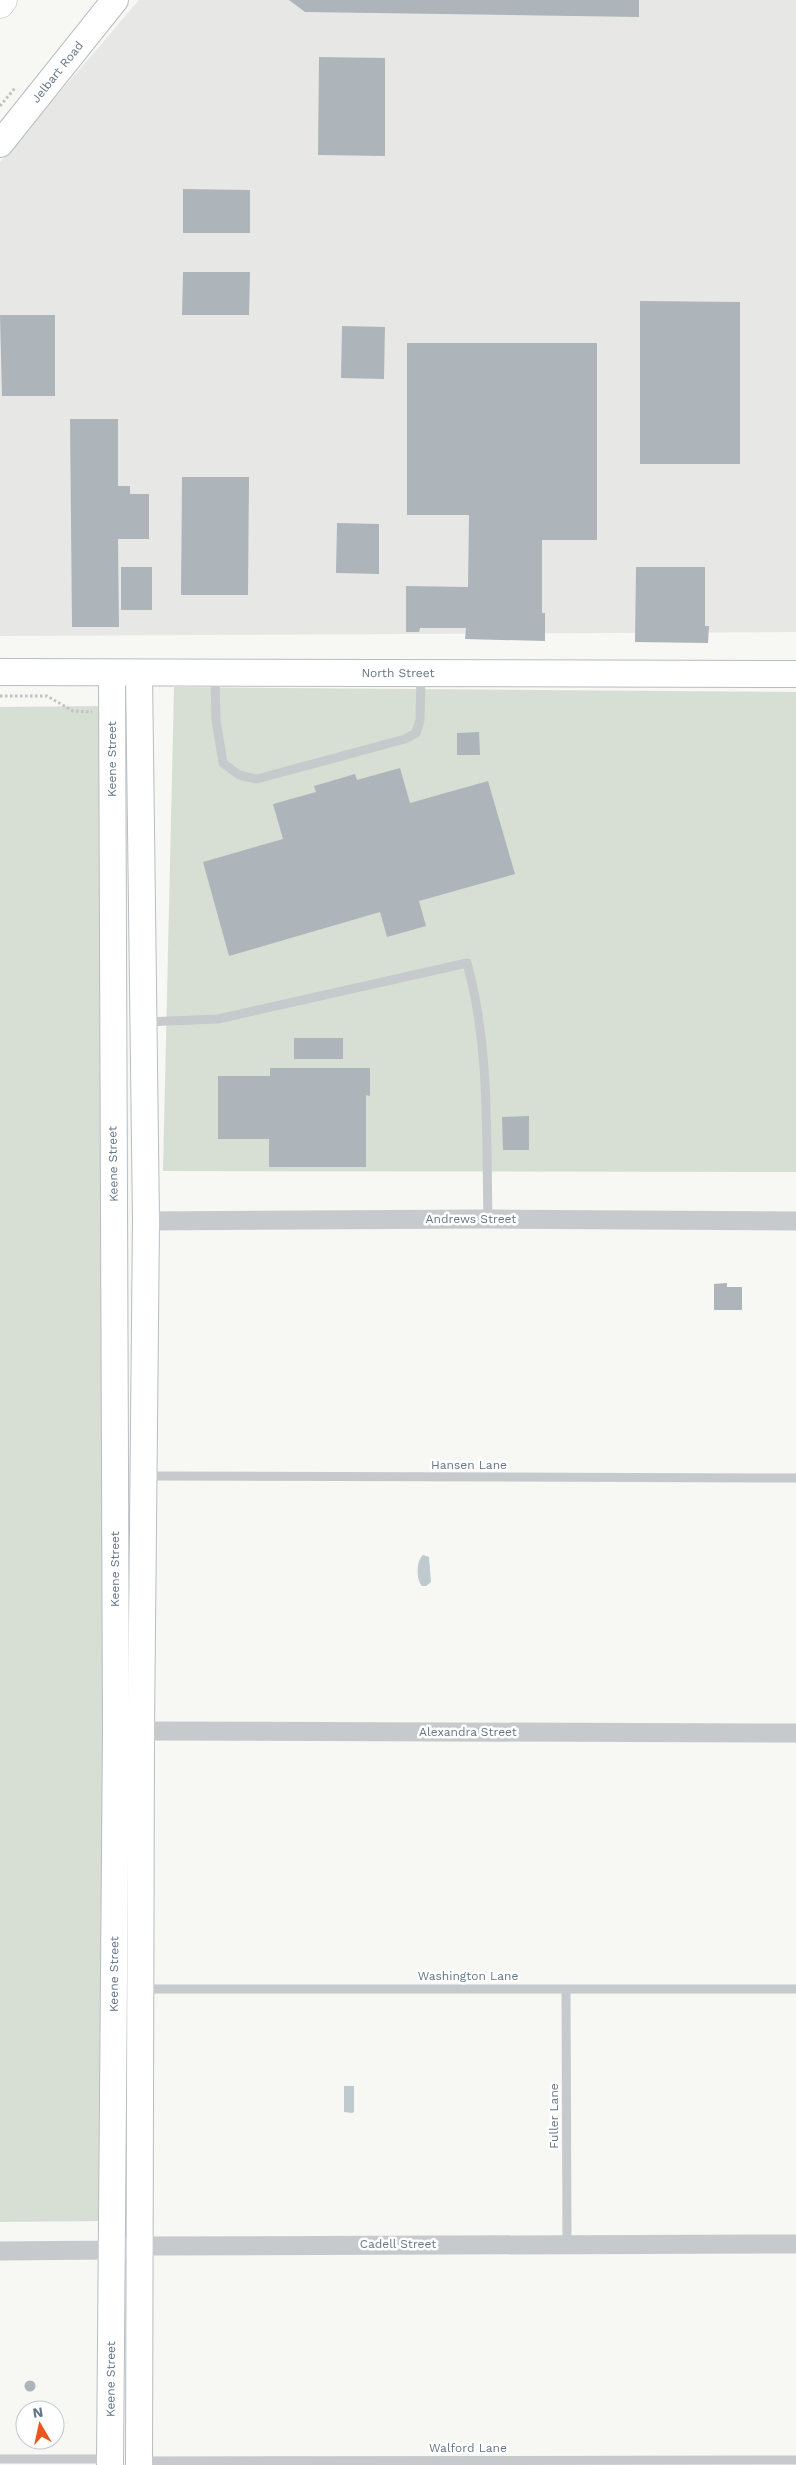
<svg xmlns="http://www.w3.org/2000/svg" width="796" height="2465" viewBox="0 0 796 2465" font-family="'Work Sans',sans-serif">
  <rect width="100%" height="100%" fill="#f7f7f3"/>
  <!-- built -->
  <path fill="#e7e8e6" d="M139 0H796V632L0 636V162Z"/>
  <!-- green -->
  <path fill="#d7dfd4" d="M174 687 796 692V1172L163 1171Z
    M105 706 103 2221 0 2222V707Z"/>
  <!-- water -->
  <path fill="#bfcacf" d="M423 1555 429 1557 431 1582 426 1586H422C416 1580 416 1561 423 1555Z
    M344 2086H354V2112L352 2113 344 2112Z"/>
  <!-- building -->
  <path fill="#adb5bb" d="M289 0H639V17L305 12Z
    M319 57 385 58V156L318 155Z
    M183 189 250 190V233H183Z
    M183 272H250L249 315H182Z
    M640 301 740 302V464H640Z
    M0 315H55V396H2Z
    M342 326 385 327 384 379 341 378Z
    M407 343H597V540H542V613H545V641L465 639 466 628H420L419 632H406V586L468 587 469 515H407Z
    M70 419H118V486H130V494H149V539H118L119 627H72Z
    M182 477H249L248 595H181Z
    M337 523 379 524V574L336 573Z
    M121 567H152V610H121Z
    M636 567H705V626H709L708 643 635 642Z
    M479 732 480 755H457V733Z
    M400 768 410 803 488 781 515 874 419 901 426 926 387 937 380 912 229 956 203 862 283 839 273 804 316 792 314 786 355 774 357 780Z
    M294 1038H343V1059H294Z
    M270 1068H370V1096L366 1095V1167H269V1139H218V1076H270Z
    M529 1116V1150H503L502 1117Z
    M727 1283V1287H742V1310H714V1284Z
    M24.5 2386a5.5 5.5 0 1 1 11 0a5.5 5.5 0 1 1-11 0Z"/>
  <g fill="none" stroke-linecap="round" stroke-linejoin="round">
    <defs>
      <g id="secondary">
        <path id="s1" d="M0 144 115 0"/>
        <path id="s2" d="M0 672 796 674"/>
        <path id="s3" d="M110 2465 116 1731 112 673"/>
        <path d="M139 2465 141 1731 146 1221 139 673"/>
      </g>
      <path id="highway" d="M0 4 3 0"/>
    </defs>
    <!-- secondary casing -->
    <use href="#secondary" stroke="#b8bdc2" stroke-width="28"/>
    <!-- highway casing -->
    <use href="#highway" stroke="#b8bcbf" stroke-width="29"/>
    <!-- path -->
    <path stroke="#c0c2c4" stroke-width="3" stroke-dasharray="2.5 2.5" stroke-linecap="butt" d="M0 106 15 88
      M0 696H47L73 711 92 712"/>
    <!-- lane -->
    <path stroke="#c6cacd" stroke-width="9" d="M215 676 216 720 223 763 239 775 257 779 405 739 416 733 420 720 421 676
      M145 1022 218 1019 467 963C490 1046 486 1134 488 1219
      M145 1476 796 1478
      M142 1989H796
      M566 1989 567 2243
      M0 2459H108
      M141 2461 796 2460"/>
    <!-- street -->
    <path stroke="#c6cacd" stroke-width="19" d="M146 1221 488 1219 796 1221
      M141 1731 796 1733
      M0 2251 112 2250 141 2246 796 2244"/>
    <!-- secondary -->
    <use href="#secondary" stroke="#fff" stroke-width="26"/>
    <!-- highway -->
    <use href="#highway" stroke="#fff" stroke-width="28"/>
  </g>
  <g text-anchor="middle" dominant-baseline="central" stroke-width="5" stroke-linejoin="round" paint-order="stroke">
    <!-- street labels -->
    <g font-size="12" fill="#647686" stroke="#fff">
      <text stroke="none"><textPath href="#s1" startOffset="92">Jelbart Road</textPath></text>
      <text stroke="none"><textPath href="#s2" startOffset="398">North Street</textPath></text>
      <text transform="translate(112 759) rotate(-90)">Keene Street</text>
      <text transform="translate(113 1164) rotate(-91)">Keene Street</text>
      <text x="471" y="1219">Andrews Street</text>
      <text x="469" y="1465">Hansen Lane</text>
      <text transform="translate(115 1569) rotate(-90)">Keene Street</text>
      <text x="468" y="1732">Alexandra Street</text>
      <text stroke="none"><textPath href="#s3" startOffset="491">Keene Street</textPath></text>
      <text x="468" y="1976">Washington Lane</text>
      <text transform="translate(554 2116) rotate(-90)">Fuller Lane</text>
      <text x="398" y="2244">Cadell Street</text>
      <text stroke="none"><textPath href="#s3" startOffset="86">Keene Street</textPath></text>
      <text x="468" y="2448">Walford Lane</text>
    </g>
  </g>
  <!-- north arrow -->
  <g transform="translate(40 2425) rotate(351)"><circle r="24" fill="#ffffff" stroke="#c1c8cf"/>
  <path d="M0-4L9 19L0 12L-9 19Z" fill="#ed551d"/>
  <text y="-8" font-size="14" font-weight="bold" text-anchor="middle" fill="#647686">N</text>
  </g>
</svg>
